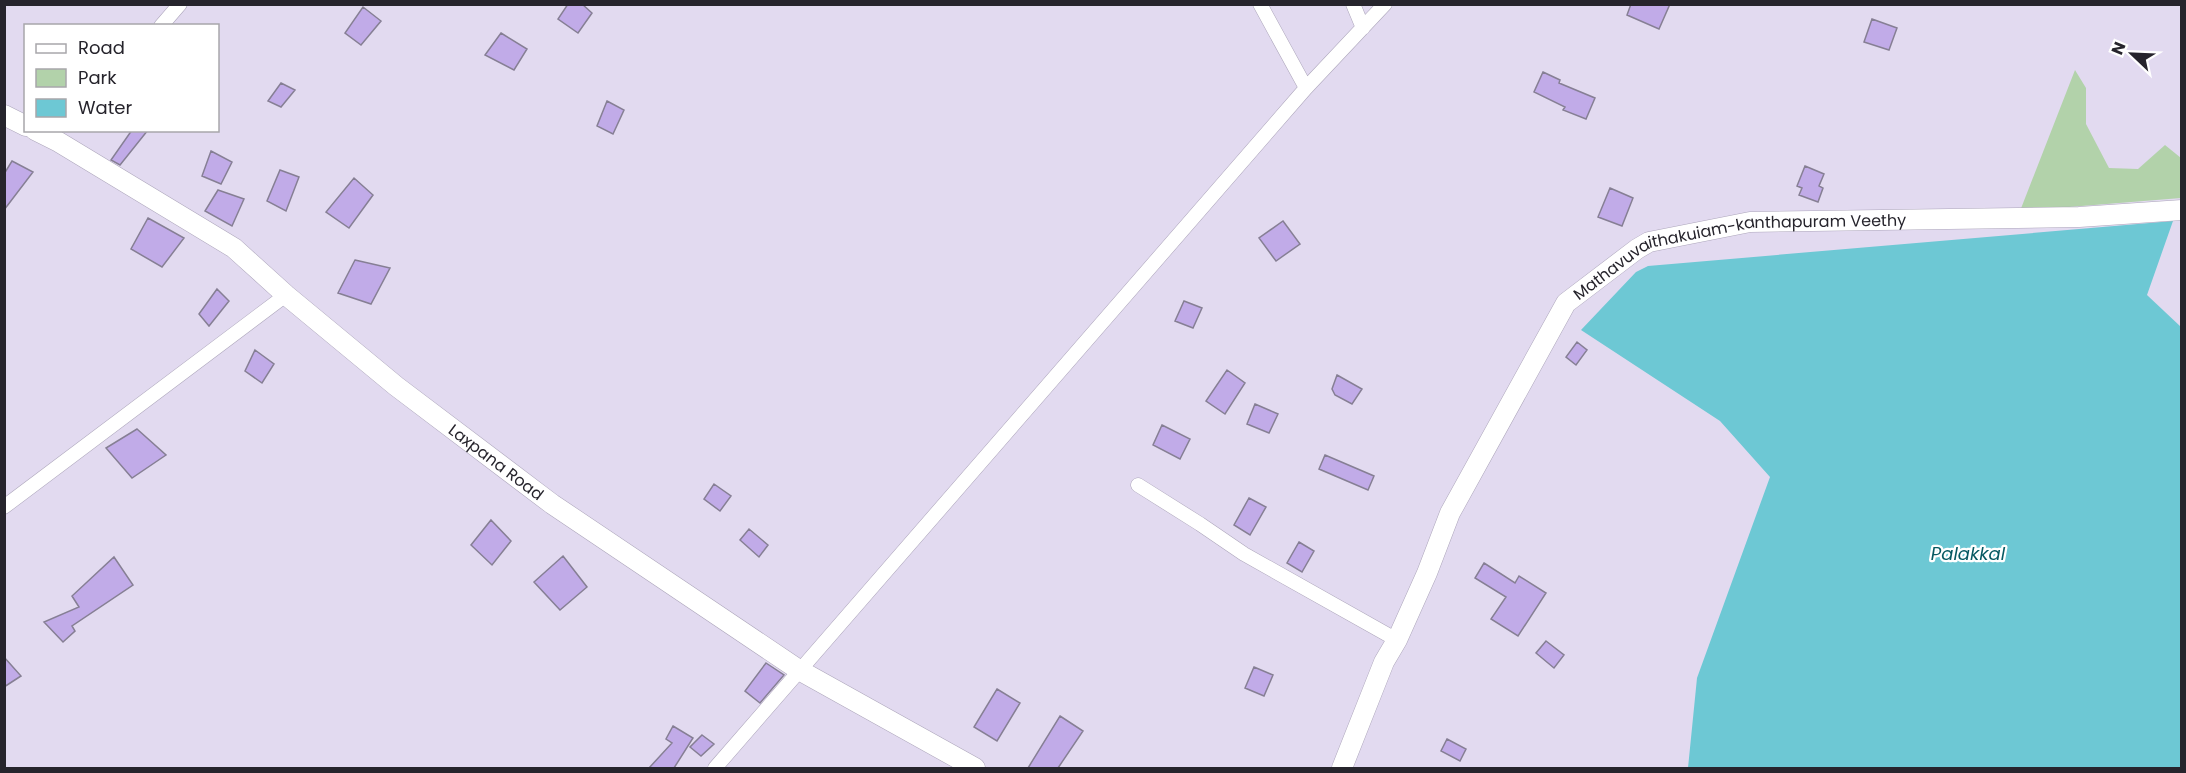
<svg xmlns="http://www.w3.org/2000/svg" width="2186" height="773" viewBox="0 0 2186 773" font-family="Poppins,sans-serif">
  <rect width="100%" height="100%" fill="#e2daf0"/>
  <!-- green -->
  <path fill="#b2d2aa" d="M2075 70 2086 88V124L2109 168 2138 169 2165 145 2181 158V198L2020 211Z"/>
  <!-- water -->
  <path fill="#6dc8d4" d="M2173 221 2147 295 2181 327V768H1688L1697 678 1770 477 1720 421 1581 330 1636 272 1648 266Z"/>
  <!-- building -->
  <path fill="#c1abe8" stroke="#867f94" stroke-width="1.5" d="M568 4H582L592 13 578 33 558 19Z
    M1631 4H1670L1659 29 1627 15Z
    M363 7 381 21 361 45 345 33Z
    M1872 19 1897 28 1889 50 1864 42Z
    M501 33 527 49 514 70 485 55Z
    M1543 72 1560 80 1559 83 1595 98 1586 119 1563 110 1565 107 1534 92Z
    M281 83 295 90 281 107 268 101Z
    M607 101 624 110 613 134 597 126Z
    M132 130H148L120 165 111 160Z
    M211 151 232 162 221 184 202 176Z
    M12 161 33 172 4 210V174Z
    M1805 166 1824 174 1819 186 1823 188 1818 202 1799 195 1802 188 1797 186Z
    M280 170 299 177 286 211 267 201Z
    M354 178 373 195 349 228 326 212Z
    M1610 188 1633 198 1622 226 1598 217Z
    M218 190 244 199 232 226 205 211Z
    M148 218 184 238 162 267 131 249Z
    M1283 221 1300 244 1276 261 1259 238Z
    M355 260 390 268 371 304 338 293Z
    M217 289 229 301 209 326 199 314Z
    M1184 301 1202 308 1193 328 1175 321Z
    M1577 342 1587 350 1576 365 1566 357Z
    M255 350 274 364 262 383 245 371Z
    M1227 370 1245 383 1225 414 1206 401Z
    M1337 375 1362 389 1352 404 1335 395 1332 389Z
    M1255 404 1278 414 1269 433 1247 424Z
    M1162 425 1190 439 1180 459 1153 445Z
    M137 429 166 455 132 478 106 448Z
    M1325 455 1374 476 1368 490 1319 469Z
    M714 484 731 496 720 511 704 499Z
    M1249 498 1266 507 1250 535 1234 525Z
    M491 520 511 541 492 565 471 545Z
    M749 529 768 545 759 557 740 540Z
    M1299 542 1314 551 1302 572 1287 563Z
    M563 556 587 587 560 610 534 582Z
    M114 557 133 585 72 626 75 631 63 642 44 622 79 607 72 596Z
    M1484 563 1515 583 1519 576 1546 593 1518 636 1491 619 1506 597 1475 578Z
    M1546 641 1564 655 1554 668 1536 653Z
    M4 657 21 676 4 687Z
    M766 663 784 675 760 703 745 691Z
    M1254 667 1273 675 1264 696 1245 688Z
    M997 689 1020 703 997 741 974 727Z
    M1060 716 1083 731 1058 768H1028Z
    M673 726 693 738 674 768H649L672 743 666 739Z
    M702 735 714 744 701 756 690 747Z
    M1447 739 1466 749 1460 761 1441 751Z"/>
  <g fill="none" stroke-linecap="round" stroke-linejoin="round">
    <defs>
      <path id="street" d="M1353 4 1363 28
        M161 26 180 4
        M1306 88 1385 4
        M1138 485 1200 524 1244 554 1397 640
        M4 507 286 295
        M715 768 1306 88 1260 4"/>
      <g id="secondary">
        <path d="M4 115 26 126"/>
        <path id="s1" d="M35 130 57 141 234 248 286 295 396 386 552 504 799 670 975 768"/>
        <path id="s2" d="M1342 768 1384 662 1397 640 1427 573 1450 513 1566 303 1637 249 1649 242 1750 222 2079 217 2182 210"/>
      </g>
    </defs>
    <!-- street casing -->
    <use href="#street" stroke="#ada6bb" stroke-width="15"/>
    <!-- secondary casing -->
    <use href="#secondary" stroke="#ada6bb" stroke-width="21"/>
    <!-- street -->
    <use href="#street" stroke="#fff" stroke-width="14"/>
    <!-- secondary -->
    <use href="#secondary" stroke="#fff" stroke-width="20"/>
  </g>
  <g text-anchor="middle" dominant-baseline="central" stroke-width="4.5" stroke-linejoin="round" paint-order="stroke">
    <!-- street labels -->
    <g font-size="16" fill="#26242c" stroke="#fff">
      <text stroke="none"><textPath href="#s2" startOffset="704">Mathavuvaithakuiam-kanthapuram Veethy</textPath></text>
      <text stroke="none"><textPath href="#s1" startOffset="570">Laxpana Road</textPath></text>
    </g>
    <!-- water labels -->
    <g font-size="18" font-style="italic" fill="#065962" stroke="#fff">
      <text x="1968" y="553">Palakkal</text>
    </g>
  </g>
  <!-- border -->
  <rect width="2186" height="773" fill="none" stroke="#26242c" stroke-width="12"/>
  <!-- legend -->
  <rect x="24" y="24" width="195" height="108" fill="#ffffff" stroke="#a8a7ab" stroke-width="1.5"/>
  <rect x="36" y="44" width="30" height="9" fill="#ffffff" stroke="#a8a7ab" stroke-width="1.5"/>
  <text x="78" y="54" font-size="18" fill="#26242c">Road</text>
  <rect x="36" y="69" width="30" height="18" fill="#b2d2aa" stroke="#a8a7ab" stroke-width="1.5"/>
  <text x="78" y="84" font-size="18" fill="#26242c">Park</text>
  <rect x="36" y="99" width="30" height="18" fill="#6dc8d4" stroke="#a8a7ab" stroke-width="1.5"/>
  <text x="78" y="114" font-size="18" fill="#26242c">Water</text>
  <!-- north arrow -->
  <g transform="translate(2132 54) rotate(293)" stroke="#ffffff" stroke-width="4.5" paint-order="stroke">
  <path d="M0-4.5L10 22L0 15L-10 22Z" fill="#26242c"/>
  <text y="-9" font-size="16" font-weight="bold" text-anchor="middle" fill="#26242c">N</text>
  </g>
</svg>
